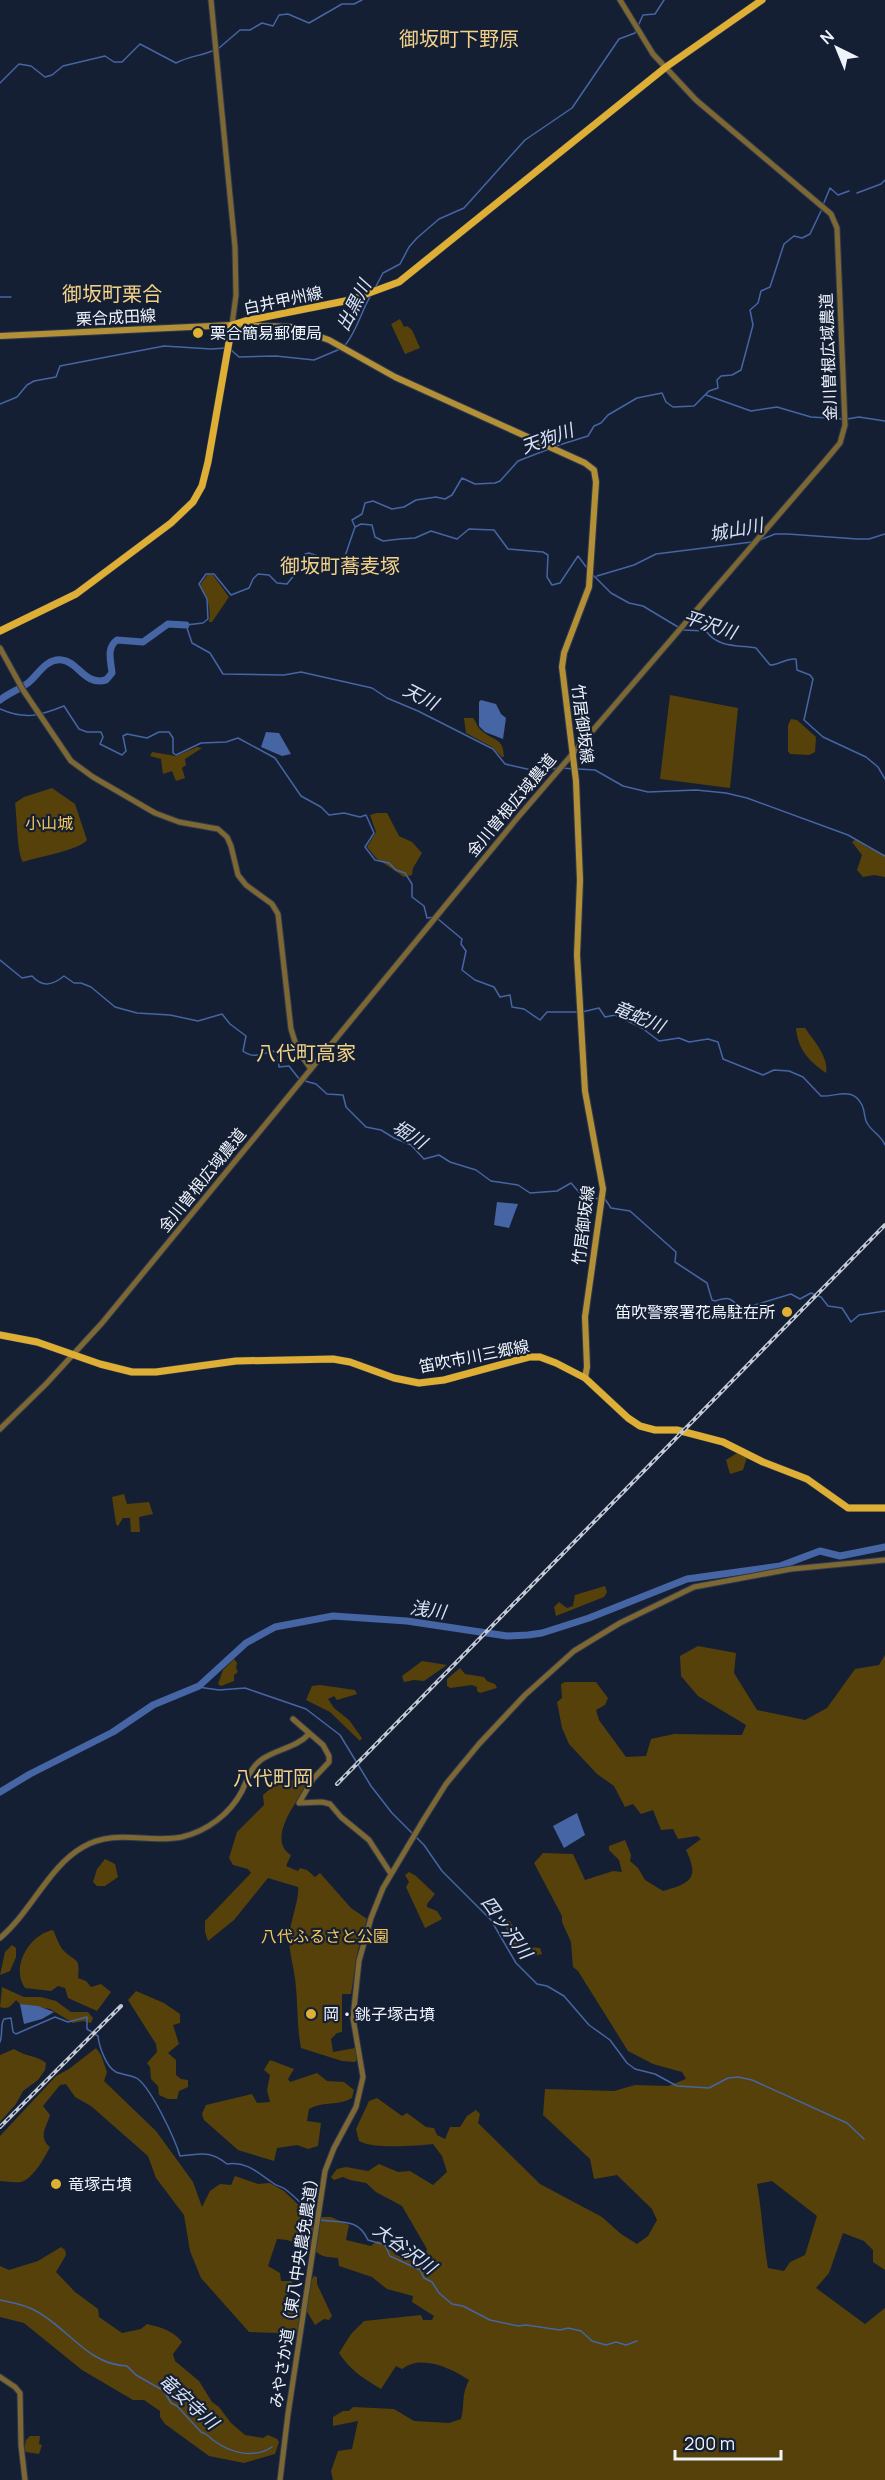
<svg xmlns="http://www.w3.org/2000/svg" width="885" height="2480" viewBox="0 0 885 2480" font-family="Manrope,'Noto Sans JP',sans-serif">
  <rect width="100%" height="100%" fill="#151f34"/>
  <!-- green -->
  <path fill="#554109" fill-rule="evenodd" d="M400 319 404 327 407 326 412 330 420 348 405 354 391 324Z
    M208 574 213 575 229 597 212 622H209C212 606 206 599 200 585Z
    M670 695 738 708 730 788 660 779Z
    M464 718H473C477 723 477 727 482 731 495 742 503 737 504 757H502L492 747 466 733Z
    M791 719 797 720 816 737 815 752 809 755 790 754 788 751V725Z
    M197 747 202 748 185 759 186 765 182 768 185 778 176 781 172 771 163 774 161 759 150 756 152 752 176 756Z
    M52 788 75 804 87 840C80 850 37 857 23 862 17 854 17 816 15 803L24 797Z
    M377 813H387L399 836 412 842 422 853 413 868 412 875 404 877 376 858 367 847 376 832 370 815Z
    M856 839 867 847 885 855V877L874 875 863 877 857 870 862 855 852 842Z
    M796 1028H805C814 1041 829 1057 826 1073 809 1061 798 1050 796 1028Z
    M737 1453H741L747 1457 743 1470 730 1474 726 1460Z
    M124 1494 127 1504 149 1502 153 1514 139 1517 140 1532H131L130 1518H123L118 1526 116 1524 112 1497Z
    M605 1586 607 1592 604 1597 556 1616 554 1607 559 1602 567 1608 573 1606 575 1595Z
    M698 1646 736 1653 734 1673 757 1710 805 1720 827 1708 855 1669 879 1665 885 1655V2270L873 2262V2250L864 2241 843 2233 829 2273 816 2288 865 2324 885 2308V2480H333L331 2471 338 2451 352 2449 358 2421 333 2426V2417L343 2411H349L353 2407 394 2409 414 2421 449 2423 461 2419C465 2404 461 2396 469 2380 451 2368 421 2354 402 2369L396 2366 381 2389C364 2379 350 2370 339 2353L351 2334 364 2321 421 2315 423 2320H432L434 2316 412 2302 413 2296 387 2289 372 2277 339 2266 338 2258C323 2257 317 2256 310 2243L303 2246 287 2240 277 2239 268 2266 280 2273 281 2281H292V2290L283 2299 287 2305 302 2308 299 2332 293 2336 279 2333 249 2332 201 2278 190 2251 184 2215 156 2178 148 2156 91 2106 75 2097 66 2084 60 2085 43 2106 50 2115C46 2128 38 2137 50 2147 45 2157 33 2179 21 2182 15 2183 6 2181 0 2181V2136L56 2076 69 2069 96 2048 101 2055 107 2072 104 2081 156 2131 193 2182 202 2207 210 2191 220 2184 231 2185 235 2176 258 2184 270 2183 284 2191 311 2217H331L349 2225 346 2240 371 2246 377 2241 386 2243 396 2255 422 2264 427 2249 402 2206 376 2192 366 2183 350 2180 343 2177 334 2180 331 2177 337 2169 346 2167 368 2171 379 2164 398 2172 410 2171 433 2185 447 2172 442 2156 433 2144C416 2146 372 2149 359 2141L356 2129 369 2101 377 2098 402 2116 407 2113 426 2127 434 2128 437 2135 445 2139 450 2127H460L467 2116 476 2110 480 2114 478 2123 540 2184 602 2217 621 2234 637 2244 648 2236 657 2220 652 2209 617 2175 594 2179 590 2159 543 2115 545 2089 614 2091 635 2085 668 2086 686 2079 682 2072 653 2064 628 2051 578 1971 573 1967 571 1942 562 1922V1916L534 1863 543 1853 573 1854 585 1880 613 1871 622 1872 619 1860 609 1850V1846L625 1840 631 1855 630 1861 638 1868 645 1880 663 1891C690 1883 700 1879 686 1850L701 1839 697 1836 678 1839 673 1829 661 1830 653 1810 641 1814 633 1804 625 1807 614 1786 597 1774 569 1744 562 1728 557 1702 562 1698 561 1684 565 1682H596L608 1698 605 1705 596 1710 599 1720 626 1757 646 1756 651 1739 674 1734 742 1735 746 1725 698 1696 681 1676 680 1656ZM772 2181 817 2216 805 2255 790 2262 784 2271 768 2268C763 2240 762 2212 757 2184Z
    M234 1659 237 1663 236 1668 238 1672 234 1675V1681L221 1686 218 1684 223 1670Z
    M422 1661 447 1665 424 1681 414 1680 404 1682 402 1676Z
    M460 1668 465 1674 484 1677 487 1681 495 1684 497 1688 480 1693 477 1691V1687L472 1685 450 1688 447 1686V1679Z
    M320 1685 355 1690 357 1694 337 1700 334 1696 328 1699 334 1708 349 1720 362 1738 360 1741 330 1712 306 1700 312 1686Z
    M303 1776 307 1785C297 1801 266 1840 291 1855L286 1866 298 1871 300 1868 307 1870 315 1877 320 1873 351 1908 367 1919 358 1950 351 1994H342V2032L337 2033 331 2039 333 2052 355 2048 359 2057 355 2062 342 2061 301 2048C297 2028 298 2008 296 1988 295 1970 289 1954 289 1937 290 1923 300 1897 298 1887L268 1878 234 1920 208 1941 205 1932V1921L251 1873 248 1869 233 1865 229 1858 237 1832 264 1805 263 1795 271 1788Z
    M105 1859 115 1864 118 1877 105 1886H97L93 1882 97 1869Z
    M409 1872 416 1876 435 1894 427 1904V1907L437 1911 442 1919 425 1928 406 1887 409 1882 405 1875Z
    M505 1921H510L517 1935 529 1947 540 1948 542 1954 530 1957 528 1955 518 1956 510 1934 503 1924Z
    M53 1930C56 1936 59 1946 64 1951 77 1963 80 1957 78 1978L86 1981 91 1987 101 1984 111 1992 97 2011 68 1998 65 1988 58 1986 51 1991 25 1988C10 1967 30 1934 53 1930Z
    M12 1945 16 1948V1957L10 1971 0 1975 5 1952Z
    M2 1987 24 1997H41L56 2001 71 2012H88L93 2018 91 2023 83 2021 73 2023 50 2009 20 2004 16 2000C11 2006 8 2010 0 2007Z
    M136 1991 164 2003 180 2014V2023L173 2025 179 2044 168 2053 176 2060V2075L181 2079 188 2080V2087L179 2091 177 2099H168L159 2095 158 2086 151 2079 150 2067 147 2063 157 2052 156 2044 128 2000Z
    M14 2049C24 2056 38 2056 46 2063L45 2070 38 2080 23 2091 16 2104 0 2122V2055Z
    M270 2060 294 2069 288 2079 290 2082 317 2073 327 2081 344 2082 354 2090 352 2098C339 2106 323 2101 309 2109L307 2121 321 2123 318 2146 308 2149 297 2145 277 2148 274 2161 238 2150 204 2120 202 2114 206 2105 252 2094 257 2103 270 2102 267 2090 270 2075 264 2070Z
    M61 2247 65 2250 66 2255 56 2272 75 2292 98 2309 99 2317 122 2333 141 2329 147 2324C160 2327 174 2331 182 2342L173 2354 175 2361 199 2381 212 2402 219 2407 231 2423 245 2435 263 2438 268 2435 277 2439 279 2442 275 2454 244 2463 209 2456 165 2424 160 2417V2411L144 2400H133L82 2370 24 2323 0 2317V2266L9 2270 38 2261Z
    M314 2276 317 2277V2284L332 2316 329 2320 324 2319 315 2325 306 2310 310 2282Z
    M30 2436H40L39 2444 42 2445 39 2454 26 2452 24 2449 26 2440Z"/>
  <!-- water -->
  <path fill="#4665a4" d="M481 700 496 704 501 714 506 718 503 739 485 732 479 726V702Z
    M266 732 279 733 291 754 282 756 261 747Z
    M497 1202 518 1204 509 1228 494 1225Z
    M577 1813 585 1835 564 1848 553 1826Z
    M20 2004 38 2006 54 2012 42 2019 24 2024Z"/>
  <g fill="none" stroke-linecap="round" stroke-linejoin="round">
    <!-- stream -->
    <path stroke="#4665a4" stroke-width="1.5" d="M638 26 643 15 655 14 664 0
      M219 48 240 30H250L262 23 273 26 279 15 288 14 309 23 342 4H354L362 0
      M0 83 19 64 31 66 45 77 52 75 63 66 105 56 114 62H122L140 44 176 63C189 56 201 56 215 50
      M857 193 881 184 885 180
      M823 205 830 188 838 195 849 191
      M375 288 383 273 400 264 409 247 417 238 439 219 464 208 525 140 572 108 619 39 635 33 636 30
      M0 297H11
      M344 346C355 336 362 309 371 295
      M230 349 239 357 276 356 314 360 340 349
      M706 395 751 411 777 407 811 417 843 419
      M0 404 17 397 27 385 34 381 56 377 60 366 164 346 211 349 226 348
      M847 419 859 417 885 421
      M556 446 588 436 594 426 601 423 608 415 637 398 662 393 666 402 673 407 694 406 709 391 718 388 717 380 721 376 732 375 741 370 753 325 750 310 758 303 761 291 770 287 784 244 794 236 802 238 810 234 821 211
      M355 527 352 520 362 514 365 503 373 501 392 509 404 507 416 500 436 497 445 499 452 495 462 478 475 484 495 483 500 481 518 461 549 449
      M760 540 775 534H788L857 539H869L885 534
      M592 574 611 593 629 603 643 606 678 627
      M597 576 634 565 656 554 752 542
      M682 630 706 631C718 648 738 645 756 648L770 665C780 665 785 658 796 659L797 670 810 675 813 679 804 720 823 737 866 757 878 767 885 779
      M0 709C25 720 39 716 64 706L79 729 87 732H101L103 737 100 744 122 755 126 751 123 736 127 734 147 738 159 732H169L173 738V753L176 755 201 743 226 742 238 738 275 758 301 796 321 807 329 815 344 813 360 817 366 815 374 833 365 847 375 860 389 863 396 870 405 873 412 884V897L424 906 427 918 434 917
      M558 768 536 771 505 764 493 749 418 711 387 698 372 688 301 672 284 675 223 674 210 653 192 643 186 625 203 623 208 619 207 599 199 584 206 574H214L231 595 249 588 253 579 258 574 269 575 277 583 287 584 295 574 305 554 309 553 336 562 344 559 355 527 361 524 372 525 375 537 383 541 400 539 415 538 431 531 457 539 469 529 494 530 508 549 543 552 548 555 547 577 552 585 560 583 578 556 587 568
      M563 768 573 769
      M578 769 595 770 623 786 648 792 696 790 726 793 747 798 848 835 885 856
      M438 919 462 939 461 944 466 951 462 970 475 980 494 987 500 997 510 995 512 1007 524 1009 540 1020 547 1012H577
      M0 960 22 978 32 976C43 988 53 985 64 976L74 983H81L91 987 115 1007 137 1013 170 1015 198 1021 222 1014 230 1024 246 1036 243 1051C253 1059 262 1054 273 1051L278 1054 279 1067 289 1066 300 1080
      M582 1012 599 1008 605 1017 615 1015 642 1028 659 1041 679 1038 689 1042 708 1039 718 1042 723 1059 763 1075 774 1070 789 1071 803 1077 821 1096C836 1097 853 1086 862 1105 865 1111 864 1118 867 1123 872 1132 881 1135 885 1145
      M305 1081 316 1084 327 1094 343 1095 346 1107 366 1127 381 1130 394 1138 411 1145 424 1159 439 1155 450 1162 476 1170 491 1181 518 1185 530 1193 557 1191 571 1183 586 1200 600 1198
      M605 1199 611 1208 630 1211 676 1252 675 1262 707 1283 712 1300 715 1301C738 1294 728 1304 745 1308L791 1294 800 1299 811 1293 821 1297 828 1306 842 1308 851 1322 859 1315 885 1311
      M198 1687 219 1690 245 1688 306 1709 340 1735 371 1786 392 1813 424 1845 442 1871 491 1920 516 1963 537 1984 547 1986 564 1996 589 2025 610 2040 627 2063 635 2069 655 2074 677 2086 709 2088 728 2078 738 2077 752 2080 847 2123 864 2139
      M0 2042C3 2034 0 2025 4 2019L11 2018 13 2032 16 2034 55 2017 68 2022 87 2017V2029L98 2036C99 2046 106 2067 116 2072 123 2075 132 2075 138 2079 152 2090 175 2139 180 2156 202 2154 210 2150 227 2164 247 2161 258 2173 273 2183 276 2186 281 2186 285 2189 296 2197 306 2209 316 2217
      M320 2220C342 2223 358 2218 368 2240L385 2245 390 2256 420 2270 424 2278 432 2282 439 2293 452 2304 463 2306 490 2320 518 2326 526 2325 560 2330 568 2328 581 2331 592 2341 606 2345 616 2342 626 2345 637 2341
      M0 2300C13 2303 24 2304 36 2311 68 2328 88 2365 127 2366L136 2375 164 2391 171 2403 177 2406 201 2432C208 2434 208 2436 213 2440 230 2453 254 2459 272 2447"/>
    <!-- river -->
    <path stroke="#4665a4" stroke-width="7" d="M0 700C9 693 20 689 28 683 38 675 46 658 62 660 78 661 84 686 106 680L112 673C111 661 106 648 117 640L143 642 168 624 186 625
      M0 1792 30 1774 113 1732 153 1705 199 1686 246 1643 275 1627 333 1616 407 1621 507 1636 528 1635 542 1633 589 1618 687 1579 780 1566 820 1551 840 1556 885 1547"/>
    <defs>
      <path id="tertiary" d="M211 0 235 247 236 295 232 325
        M0 648 23 690 71 761 93 777 155 813 179 822 218 829 227 837 231 846 238 875 246 885 272 904 278 914 291 1029 298 1051 311 1069
        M0 1429 46 1384 102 1323 519 816 825 461 840 443 845 425 837 228 831 214 696 100 653 54 620 0
        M293 1719 323 1745 329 1756V1762L313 1779 299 1803 322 1802 330 1804 341 1817 369 1840 391 1874
        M0 1938C31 1912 49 1866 83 1847 115 1828 148 1844 182 1837 207 1831 230 1814 242 1791 247 1780 251 1767 261 1760 276 1749 296 1748 309 1734
        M0 2377 15 2387 20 2393 21 2445 25 2480
        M280 2480 288 2414 325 2171 334 2148 356 2107 363 2077 353 2018 359 1961 371 1918 383 1888 424 1819 446 1784 479 1744 525 1695 574 1651 620 1623 694 1587 791 1569 885 1560"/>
      <path id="secondary" d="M0 336 232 325 292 327 329 340 395 377 585 463 594 470 596 482 589 587 564 653 562 667 576 781 580 880 577 955 585 1091 603 1189 585 1317 587 1367 585 1378"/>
      <path id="primary" d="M0 631 76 594 171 523 193 502 202 486 208 462 232 325 245 321 350 300 399 282 666 67 762 0
        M0 1335 37 1342 100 1364 132 1372H156L236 1361 333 1359 350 1362 394 1378 419 1383 444 1380 529 1357H540L556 1363 585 1378 628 1418 640 1426 655 1430H677L723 1442 763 1462 807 1479 848 1508H885"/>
    </defs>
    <!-- tertiary casing -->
    <use href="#tertiary" stroke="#2f394c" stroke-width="7"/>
    <!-- secondary casing -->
    <use href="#secondary" stroke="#2f394c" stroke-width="8"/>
    <!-- primary casing -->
    <use href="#primary" stroke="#2f394c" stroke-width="8"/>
    <!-- tertiary -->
    <use href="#tertiary" stroke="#7d6733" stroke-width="5"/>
    <!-- secondary -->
    <use href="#secondary" stroke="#b38f36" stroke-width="6"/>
    <!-- primary -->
    <use href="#primary" stroke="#deaf34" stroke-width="7"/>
    <defs>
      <path id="rail" d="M337 1784 885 1225
        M0 2127 121 2006"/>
    </defs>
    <!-- rail casing -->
    <use href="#rail" stroke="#c4cad5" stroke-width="4"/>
    <!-- rail -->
    <use href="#rail" stroke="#151f34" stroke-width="1.5" stroke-dasharray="4.5" stroke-linecap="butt"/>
  </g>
  <!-- markers -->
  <g fill="#e0b034" stroke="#151f34" stroke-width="2">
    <circle cx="198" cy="333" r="6"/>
    <circle cx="787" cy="1312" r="6"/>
    <circle cx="311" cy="2014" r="6"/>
    <circle cx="56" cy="2184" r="6"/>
  </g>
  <g text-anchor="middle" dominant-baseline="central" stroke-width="4.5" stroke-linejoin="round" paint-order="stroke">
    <!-- street labels -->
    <g font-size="16" fill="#eff4fc" stroke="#151f34">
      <text transform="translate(283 300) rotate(-12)">白井甲州線</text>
      <text transform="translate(116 317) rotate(-3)">栗合成田線</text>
      <text transform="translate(828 357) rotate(-92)">金川曽根広域農道</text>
      <text transform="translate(583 724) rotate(83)">竹居御坂線</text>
      <text transform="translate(511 805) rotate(-50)">金川曽根広域農道</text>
      <text transform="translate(202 1180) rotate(-51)">金川曽根広域農道</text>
      <text transform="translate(583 1225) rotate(-83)">竹居御坂線</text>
      <text transform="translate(474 1356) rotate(-11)">笛吹市川三郷線</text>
      <text transform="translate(294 2289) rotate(-81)">みやさか道（東八中央農免農道）</text>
    </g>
    <!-- poi labels -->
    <g font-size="16" fill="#eff4fc" stroke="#151f34" text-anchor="start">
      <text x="210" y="333">栗合簡易郵便局</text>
      <text x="775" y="1312" text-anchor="end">笛吹警察署花鳥駐在所</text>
      <text x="323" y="2014">岡・銚子塚古墳</text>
      <text x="68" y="2184">竜塚古墳</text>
    </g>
    <!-- park labels -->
    <g font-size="16" fill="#f5c758" stroke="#151f34">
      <text x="49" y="823">小山城</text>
      <text x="325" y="1936">八代ふるさと公園</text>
    </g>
    <!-- water labels -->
    <g font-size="18" font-style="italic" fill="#d9e3f6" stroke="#151f34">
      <text transform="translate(353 305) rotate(-63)">出黒川</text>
      <text transform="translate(547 438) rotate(-20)">天狗川</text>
      <text transform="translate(736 529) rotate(-11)">城山川</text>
      <text transform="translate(710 624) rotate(18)">平沢川</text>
      <text transform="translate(421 696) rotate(27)">天川</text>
      <text transform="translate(639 1016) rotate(23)">竜蛇川</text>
      <text transform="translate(410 1134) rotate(33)">堀川</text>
      <text transform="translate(428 1609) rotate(8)">浅川</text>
      <text transform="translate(507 1927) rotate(54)">四ッ沢川</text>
      <text transform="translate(405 2248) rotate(36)">大谷沢川</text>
      <text transform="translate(189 2401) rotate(42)">竜安寺川</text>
    </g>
    <!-- quarter labels -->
    <g font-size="20" fill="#f3d288" stroke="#151f34">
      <text x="459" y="38">御坂町下野原</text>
      <text x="112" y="293">御坂町栗合</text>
      <text x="340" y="565">御坂町蕎麦塚</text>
      <text x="306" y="1052">八代町高家</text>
      <text x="273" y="1777">八代町岡</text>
    </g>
  </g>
  <!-- north arrow -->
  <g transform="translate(837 48) rotate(317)" stroke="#151f34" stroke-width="4.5" paint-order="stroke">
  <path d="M0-4.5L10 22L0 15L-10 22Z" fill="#eff4fc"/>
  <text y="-9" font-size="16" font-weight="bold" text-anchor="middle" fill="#eff4fc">N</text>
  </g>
  <!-- scale -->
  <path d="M675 2450v9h106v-9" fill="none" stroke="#eff4fc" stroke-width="3"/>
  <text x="684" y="2450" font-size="18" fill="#eff4fc" stroke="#151f34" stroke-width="4.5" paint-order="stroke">200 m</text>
</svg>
